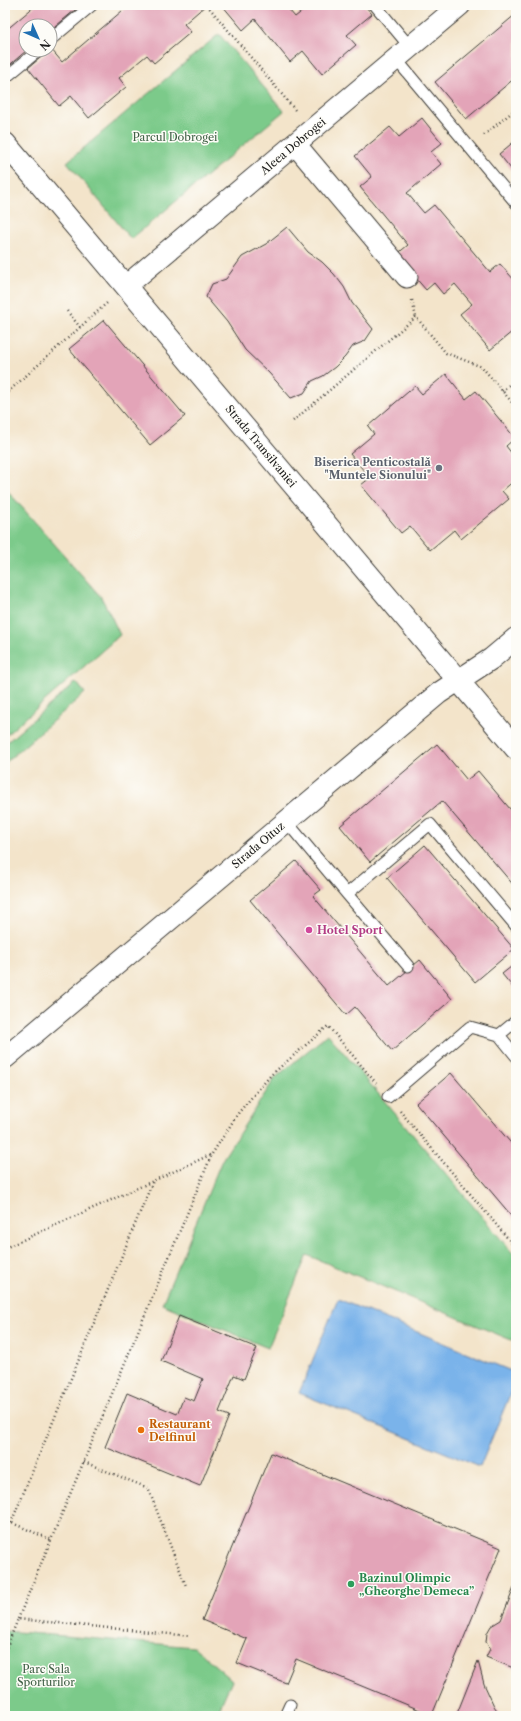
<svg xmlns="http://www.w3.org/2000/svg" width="521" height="1721" viewBox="0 0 521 1721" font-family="'Libre Caslon Text',serif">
  <rect width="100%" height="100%" fill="#fdfcf7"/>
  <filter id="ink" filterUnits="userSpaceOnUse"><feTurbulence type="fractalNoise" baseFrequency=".025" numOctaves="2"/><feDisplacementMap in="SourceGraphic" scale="8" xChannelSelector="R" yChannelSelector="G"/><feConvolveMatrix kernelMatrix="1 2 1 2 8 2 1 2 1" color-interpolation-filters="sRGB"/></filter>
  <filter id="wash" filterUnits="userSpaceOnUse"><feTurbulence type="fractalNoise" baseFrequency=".012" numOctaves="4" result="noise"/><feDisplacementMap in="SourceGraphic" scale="16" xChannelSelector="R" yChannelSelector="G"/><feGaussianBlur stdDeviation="0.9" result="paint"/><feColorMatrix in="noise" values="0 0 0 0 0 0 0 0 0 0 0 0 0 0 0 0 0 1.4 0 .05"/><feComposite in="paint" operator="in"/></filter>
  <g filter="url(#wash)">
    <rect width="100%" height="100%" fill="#f3e4ca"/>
    <!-- green -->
    <path fill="#7bca8a" stroke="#4c7353" d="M219 34 284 111 131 239 67 162Z
      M5 488 101 597 111 616 120 635 5 736Z
      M76 682 85 693 5 763V744Z
      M328 1034 516 1257V1342L307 1255 268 1348 162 1304 222 1160 275 1078Z
      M5 1631 194 1647 232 1680 216 1716H5Z"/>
    <!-- water -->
    <path fill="#7ab3ea" stroke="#4b6883" d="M338 1299 516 1373V1380L480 1467 299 1393Z"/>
    <g id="blocks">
      <!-- building -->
      <path fill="#e3a4b8" d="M36 5H81L50 31V26H26V50H27L5 69V31Z
        M129 5H206L184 24 191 32 154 63 147 55 119 78 126 87 89 118 71 96 59 106 28 68 51 49 62 62Z
        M222 5H285L295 17 310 5H364L372 14 347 35 356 45 322 74 303 51 290 62 255 19 243 30Z
        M516 14V77L466 119 435 82Z
        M422 118 442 143 431 152 441 164 407 193 424 213 434 205 490 272 500 264 516 282V334L513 331 490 350 460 314 472 304 455 284 443 294 434 283 426 290 396 255 408 245 360 187 372 177 355 156 390 127 399 137Z
        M516 140V175L499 154Z
        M287 227 308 252 322 262 334 274 344 287 352 303 373 329 365 341 353 346 345 357 335 367 323 376 312 381 304 393 291 398 269 373 245 350 227 322 206 297 212 284 226 279 242 257 266 244Z
        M104 320 185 416 150 445 69 349Z
        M446 374 466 399 476 391 515 438 506 446 516 459V479L502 491 509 499 461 539 454 530 430 550 410 526 401 533 361 485 370 478 350 454 374 434 368 426 415 386 422 394Z
        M437 744 467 780 478 771 516 816V888L442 801 370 862 340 826Z
        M425 845 514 949 475 982 387 878Z
        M296 861 321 890 313 896 389 986 420 960 452 999 392 1051 355 1007 346 1015 250 900Z
        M516 963V991L502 974Z
        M451 1073 516 1149V1221L416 1103Z
        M179 1316 257 1348 244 1379 234 1375 219 1412 229 1416 200 1486 105 1447 127 1393 177 1414 184 1397 194 1401 203 1379 161 1361Z
        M271 1453 501 1548 432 1715 296 1659 286 1683 237 1663 247 1639 202 1620Z
        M516 1583V1669L486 1657 490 1649 486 1642 487 1633 491 1626 501 1620Z
        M478 1661 484 1684 494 1706 501 1716H456Z"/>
    </g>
  </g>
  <g filter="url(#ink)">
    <use href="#blocks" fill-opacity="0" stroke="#3c3a36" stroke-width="1"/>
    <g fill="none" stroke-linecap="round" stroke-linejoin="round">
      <defs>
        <path id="lane" d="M375 5 410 47
          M50 40 92 5
          M396 59 516 203
          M5 78 39 50
          M286 821 347 894 430 824 516 926
          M347 894 408 966
          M516 1021 499 1035 516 1056
          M388 1097 470 1027 499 1035
          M285 1716 290 1705"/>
        <path id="street" d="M5 143 516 749
          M295 144 407 277
          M126 286 460 5
          M5 1058 439 693 491 659 516 638"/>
      </defs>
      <!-- lane casing -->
      <use href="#lane" stroke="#3c3a36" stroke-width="13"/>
      <!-- street casing -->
      <use href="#street" stroke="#3c3a36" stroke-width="23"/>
      <!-- path -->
      <path stroke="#3c3a36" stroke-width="2.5" stroke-dasharray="1 3" stroke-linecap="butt" d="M207 5 295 110
        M484 135 516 109
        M412 300 416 317 446 353 482 367 516 407
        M67 311 80 327
        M502 391 516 379
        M8 392 107 303
        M293 421 416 317
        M400 1111 516 1248
        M5 1248 153 1181
        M84 1462 148 1488 186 1586
        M5 1520 52 1540
        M11 1523 153 1181 212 1154
        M18 1619 212 1154 239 1112 271 1075 328 1026 376 1083
        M5 1651 18 1619 190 1636
        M5 1709 10 1716"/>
      <!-- lane -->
      <use href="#lane" stroke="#fff" stroke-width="11"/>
      <!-- street -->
      <use href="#street" stroke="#fff" stroke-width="21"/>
    </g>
  </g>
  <!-- markers -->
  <circle fill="#6b7280" stroke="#fdfcf7" stroke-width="1.5" cx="439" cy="468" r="4"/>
  <circle fill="#d1479c" stroke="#fdfcf7" stroke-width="1.5" cx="309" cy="930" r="4"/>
  <circle fill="#e8710a" stroke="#fdfcf7" stroke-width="1.5" cx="141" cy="1430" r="4"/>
  <circle fill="#2e9e5b" stroke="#fdfcf7" stroke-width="1.5" cx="351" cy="1584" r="4"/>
  <g text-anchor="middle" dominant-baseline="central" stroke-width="3" stroke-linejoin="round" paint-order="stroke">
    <!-- park labels -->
    <g font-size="11" fill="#426248" stroke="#fdfcf7">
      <text x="175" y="137">Parcul Dobrogei</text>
      <text x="46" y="1669">Parc Sala<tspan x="46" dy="13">Sporturilor</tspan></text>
    </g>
    <!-- street labels -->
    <g font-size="11" fill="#1c1c1c" stroke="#fdfcf7">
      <text transform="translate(293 146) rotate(-40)">Aleea Dobrogei</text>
      <text transform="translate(261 446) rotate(50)">Strada Transilvaniei</text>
      <text transform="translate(258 845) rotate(-40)">Strada Oituz</text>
    </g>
    <!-- worship labels -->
    <g font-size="11" font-weight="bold" fill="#5b616d" stroke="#fdfcf7" text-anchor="end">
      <text x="431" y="462">Biserica Penticostală<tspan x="431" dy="13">"Muntele Sionului"</tspan></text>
    </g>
    <!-- hotel labels -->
    <g font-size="11" font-weight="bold" fill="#b23c85" stroke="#fdfcf7" text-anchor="start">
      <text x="317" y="930">Hotel Sport</text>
    </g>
    <!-- food labels -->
    <g font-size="11" font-weight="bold" fill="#c56008" stroke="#fdfcf7" text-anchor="start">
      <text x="149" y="1424">Restaurant<tspan x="149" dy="13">Delfinul</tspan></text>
    </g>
    <!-- leisure labels -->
    <g font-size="11" font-weight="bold" fill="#27864d" stroke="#fdfcf7" text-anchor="start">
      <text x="359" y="1578">Bazinul Olimpic<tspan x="359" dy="13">„Gheorghe Demeca”</tspan></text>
    </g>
  </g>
  <!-- margin -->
  <rect width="521" height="1721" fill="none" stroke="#fdfcf7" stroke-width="20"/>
  <!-- north arrow -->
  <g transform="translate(38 38) rotate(135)"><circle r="19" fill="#fdfcf7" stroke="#a3a29f"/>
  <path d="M0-3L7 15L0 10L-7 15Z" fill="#1f6fb2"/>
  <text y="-6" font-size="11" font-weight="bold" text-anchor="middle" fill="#1c1c1c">N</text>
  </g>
</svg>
